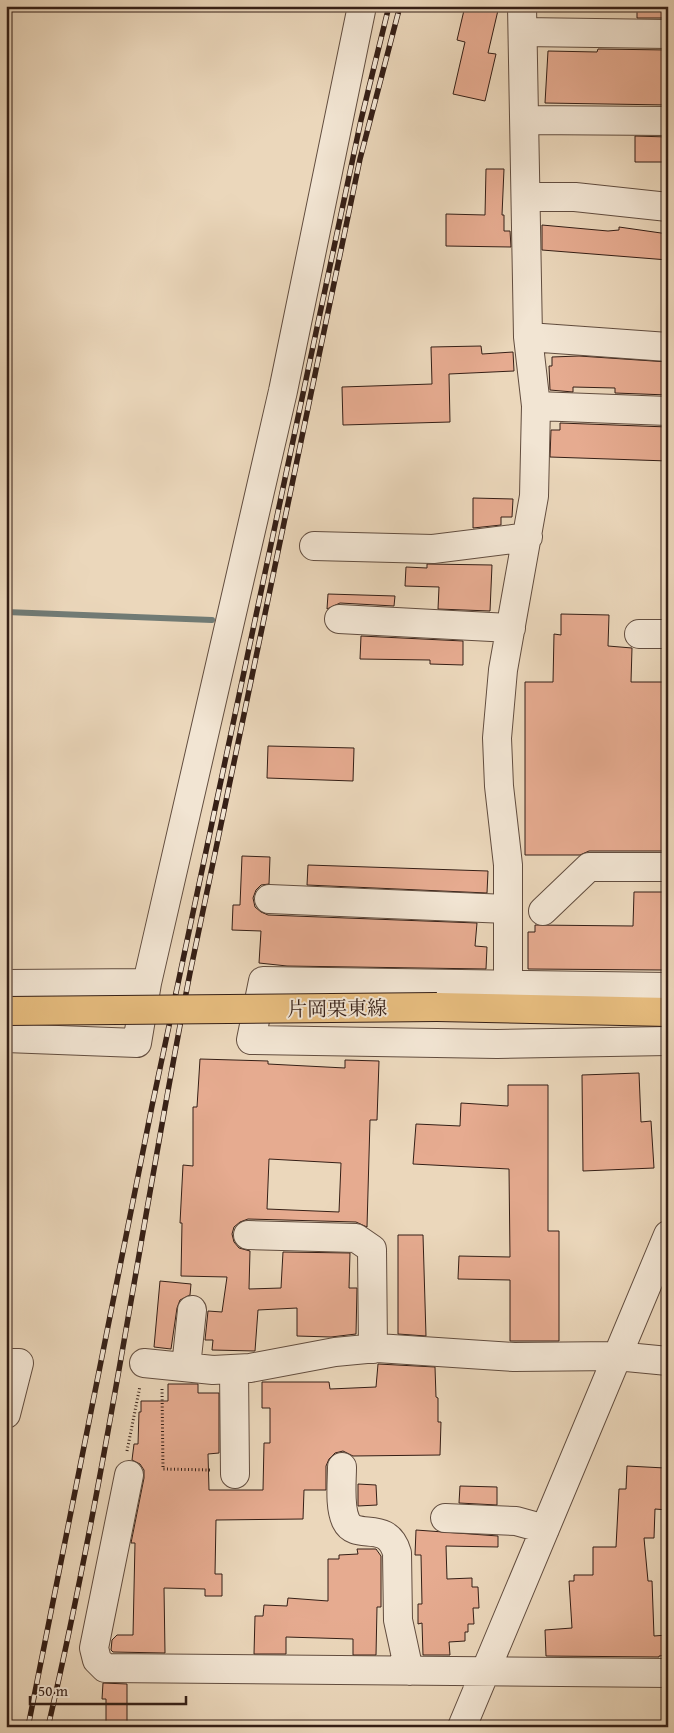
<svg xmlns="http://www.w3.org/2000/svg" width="674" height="1733" viewBox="0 0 674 1733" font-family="'Gentium Book Plus','Noto Serif JP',serif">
  <rect width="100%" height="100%" fill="#ebd7bb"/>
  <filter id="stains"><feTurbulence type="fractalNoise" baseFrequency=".004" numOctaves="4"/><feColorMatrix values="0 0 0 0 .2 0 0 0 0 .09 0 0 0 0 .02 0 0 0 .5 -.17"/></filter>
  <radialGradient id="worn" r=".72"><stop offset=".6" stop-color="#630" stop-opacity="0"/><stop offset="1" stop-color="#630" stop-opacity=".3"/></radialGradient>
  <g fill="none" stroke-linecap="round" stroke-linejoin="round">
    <!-- stream -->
    <path stroke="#717b75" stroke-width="6" d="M6 612 212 620"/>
  </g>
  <!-- building -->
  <path fill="#e6ab90" stroke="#351f16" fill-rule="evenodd" d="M465 6H499L488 53 496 54 485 101 453 94 465 42 457 40Z
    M637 6H663V18H637Z
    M598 49 668 50V105L545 103 548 51 597 52Z
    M635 136 668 137V162H635Z
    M486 169H504L502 215H504V231H510L511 247 446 246V214L485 215Z
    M542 225 608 231 619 230V227L668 234V260L542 250Z
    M481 346 482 354 513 352 514 371 449 374 450 422 343 425 342 387 432 384 431 347Z
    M579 356 668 362V395L615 393V388L573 387V392L550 390 549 366H552V357Z
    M560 423 668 427V461L550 457 551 430H560Z
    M473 498 513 499 512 517H501V525L473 528Z
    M427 564 492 565 490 611 438 609 439 587 405 586 406 567 427 568Z
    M328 594 395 596 394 606 340 603 327 609Z
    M561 614 609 615 608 646 632 648 631 682H668L667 851H589L580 855H525V682H553L554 634 561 635Z
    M361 636 463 641V665L430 664V660L360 659Z
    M268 746 354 748 353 781 267 778Z
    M242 856 270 857 269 884 261 885 256 890 253 898 255 907 261 912 268 915 477 923 475 946 487 947 486 969 287 966 259 963 261 931 232 930 233 905H240Z
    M308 865 488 871 487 893 307 885Z
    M634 892H664L663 970 528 969V932H535V925L633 926Z
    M200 1059 268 1061V1064L345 1068V1060L379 1061 377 1120H370L367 1227 356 1222 248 1219 240 1222 234 1227 232 1234 234 1242 239 1248 250 1251 249 1289 281 1288 283 1252 350 1253 349 1288H357L356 1334 331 1337 297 1336V1308L258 1310 255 1351 212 1350 213 1340H205L208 1311 222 1312 227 1277 181 1276 182 1223H180L183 1165 193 1166V1107H197ZM269 1159 341 1163 339 1212 267 1209Z
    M639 1073 641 1122 651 1121 654 1168 583 1171 582 1075Z
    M508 1085H548V1231H559V1341H510V1280L458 1279 459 1256 510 1257 509 1169 413 1164 416 1124 460 1126 461 1103 508 1106Z
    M398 1235H423L426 1336 398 1334Z
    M160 1281 191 1284 190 1295 180 1300 177 1308 171 1349 154 1347Z
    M378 1364 435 1367 436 1397 438 1398V1422H441L440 1455 353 1456 343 1451 335 1453 329 1459 326 1466V1490H304L303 1519 216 1520 215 1574H222V1596H205V1589L164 1588 165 1653 113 1652 111 1650 112 1640 117 1635H133L135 1543H131L144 1478V1470L140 1464 132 1460 134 1444H138L139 1412H141V1401H168V1384H198V1393H219V1453L208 1454 209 1490H263L264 1443H270V1408H262V1382H329L330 1389 376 1387Z
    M627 1466 665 1468 664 1490H668V1510L655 1509 654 1538H644L648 1581H652L654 1636 667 1635 668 1655 659 1656V1657L546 1656 545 1630 572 1628 569 1581H574V1575H593V1547H616L619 1489H626Z
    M358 1484 376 1485 377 1505 358 1506Z
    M460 1486 497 1487V1505L459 1503Z
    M416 1530 498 1536V1547L446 1546 447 1579 472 1578V1587H478L479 1608H473L474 1624H468V1632H465V1641L449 1642 450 1655H423L422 1623 418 1624V1604H422L421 1555H415Z
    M357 1549H376L381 1556V1607H377L376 1655H353V1639L286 1637V1654H254L255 1616H263L264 1605 287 1606 288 1598 328 1601V1559H339V1555L358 1554Z
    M103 1683 127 1684V1727H106V1699H102Z"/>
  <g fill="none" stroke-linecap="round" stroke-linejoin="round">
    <defs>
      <path id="minor" d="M522 6 528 337
        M523 32 668 34
        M526 120 668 121
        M526 197H575L668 207
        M536 406 668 411
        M314 546 433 549 528 537
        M339 619 511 628
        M639 634H668
        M269 899 507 909
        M543 911 589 867H668
        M6 984 147 983
        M508 984V865L499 786 497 738 503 670 534 496 536 406 528 337 668 347
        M668 987 263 981 251 1040 497 1044 668 1041
        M6 1038 137 1043 147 983 283 391 362 6
        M248 1235 356 1238 372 1249 373 1349
        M6 1363H19L6 1414
        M144 1363 213 1370 250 1368 335 1352 377 1348 514 1357 616 1356 668 1361
        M186 1367 192 1310
        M234 1369 235 1474
        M342 1467C342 1482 339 1507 346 1521 356 1542 387 1518 397 1553L398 1620 409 1671
        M129 1475 94 1648 97 1660 105 1668 668 1673
        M445 1518 516 1521 545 1529
        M462 1727 668 1235"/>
      <path id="major" d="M437 1007 668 1012"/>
    </defs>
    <!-- minor casing -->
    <use href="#minor" stroke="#624d3f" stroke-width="30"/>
    <!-- major casing -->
    <use href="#major" stroke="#351f16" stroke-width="30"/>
    <!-- path -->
    <path stroke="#351f16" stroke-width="3" stroke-dasharray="1 2.5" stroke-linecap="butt" d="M162 1389 163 1469 211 1470
      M127 1451 140 1386"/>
    <!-- minor -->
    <use href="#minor" stroke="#f2e5d3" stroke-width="28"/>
    <!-- major -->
    <use href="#major" stroke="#e6bc7e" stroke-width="28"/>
    <defs>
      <path id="rail" d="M28 1727 152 1106 361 120 389 6
        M48 1727C106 1478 141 1224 190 973L360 159 400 6"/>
    </defs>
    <!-- rail casing -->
    <use href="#rail" stroke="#351f16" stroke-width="5.5"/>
    <!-- rail -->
    <use href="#rail" stroke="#f2e5d3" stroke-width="4" stroke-dasharray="11" stroke-linecap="butt"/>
    <defs>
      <path id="major-bridge" d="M6 1011 437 1007"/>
    </defs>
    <!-- major-bridge casing -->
    <use href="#major-bridge" stroke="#351f16" stroke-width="30" stroke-linecap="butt"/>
    <!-- major-bridge -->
    <use href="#major-bridge" stroke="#e6bc7e" stroke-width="28"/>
  </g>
  <g text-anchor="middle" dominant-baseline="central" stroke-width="4" stroke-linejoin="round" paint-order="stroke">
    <!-- street labels -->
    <g font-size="20" fill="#351f16" stroke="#f2e5d3">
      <text transform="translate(337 1008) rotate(-1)">片岡栗東線</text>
    </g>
  </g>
  <!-- margin -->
  <rect width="674" height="1733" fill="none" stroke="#ebd7bb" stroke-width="25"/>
  <rect x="8" y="8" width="659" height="1718" fill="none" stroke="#351f16" stroke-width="2.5"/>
  <rect x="12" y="12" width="649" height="1708" fill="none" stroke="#351f16"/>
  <!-- scale -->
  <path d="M30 1696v8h156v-8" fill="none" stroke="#351f16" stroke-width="2.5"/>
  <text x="38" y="1696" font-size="15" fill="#351f16" stroke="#f2e5d3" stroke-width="4" paint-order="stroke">50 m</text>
  <rect width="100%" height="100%" filter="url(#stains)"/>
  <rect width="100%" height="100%" fill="url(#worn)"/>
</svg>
